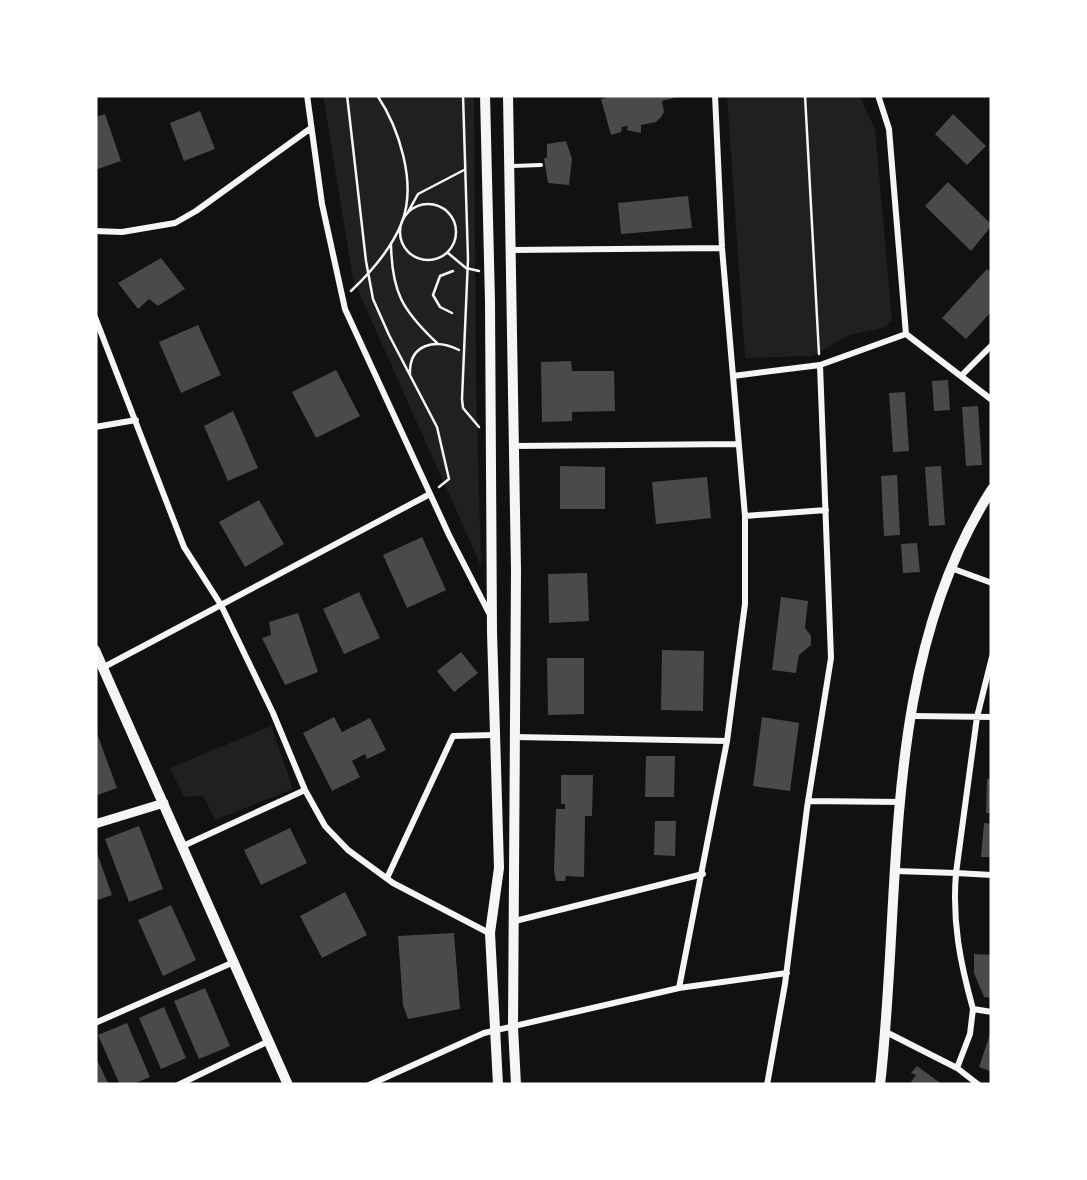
<svg xmlns="http://www.w3.org/2000/svg" width="1087" height="1180" viewBox="0 0 1087 1180" font-family="'IBM Plex Sans',sans-serif">
  <rect width="100%" height="100%" fill="#111"/>
  <!-- green -->
  <path fill="#202020" d="M323 95H474L476 384 481 566 353 279Z
    M727 95H855L862 101 875 129 892 321 883 328 849 335 813 356 745 358Z
    M271 726 293 789 215 820 203 796 184 797 170 768Z"/>
  <!-- building -->
  <path fill="#4a4a4a" d="M605 95 622 97 681 96 662 101 664 112 661 117 656 122 641 125V133L627 130 628 126 622 127 621 132 611 135 601 99 606 98Z
    M200 111 215 149 184 161 170 123Z
    M105 114 121 161 95 170V117Z
    M953 114 986 146 967 165 935 134Z
    M566 141 572 159 569 185 548 183 544 158H547V144Z
    M948 182 992 225 971 251 925 206Z
    M688 196 692 228 621 234 618 203Z
    M161 258 185 289 158 306 149 299 138 309 118 283Z
    M987 269 992 274V311L966 339 942 318Z
    M198 325 221 375 181 393 159 342Z
    M571 361 572 371H614L615 411 572 412V421L542 422 541 362Z
    M336 370 360 416 316 438 292 392Z
    M948 380 950 410 934 411 932 381Z
    M905 392 909 451 893 452 889 393Z
    M978 406 982 465 966 466 962 407Z
    M233 411 258 468 228 481 204 426Z
    M560 466 605 467V509H560Z
    M941 466 945 525 929 526 925 467Z
    M897 475 900 535 884 536 881 476Z
    M707 477 711 518 656 524 652 482Z
    M259 500 284 544 245 567 219 522Z
    M422 537 446 590 407 608 383 555Z
    M917 543 920 572 903 573 901 544Z
    M587 573 589 621 549 623 548 574Z
    M359 592 380 638 344 654 323 609Z
    M781 597 808 601 805 628 811 636V645L799 655 796 673 772 670Z
    M298 613 318 672 285 685 262 638 271 635 269 622Z
    M662 650 704 651 703 711 661 710Z
    M461 652 478 673 454 692 437 671Z
    M547 658H584V714L548 715Z
    M334 717 342 732 370 718 386 750 367 759 365 754 352 761 360 777 332 791 303 733Z
    M762 717 799 723 790 791 753 786Z
    M95 728 117 788 95 796Z
    M646 756H675L674 797H645Z
    M561 775H593L592 816H585L584 877 566 876 565 881H556L554 870 556 809H565V804H561Z
    M987 779H992V813H986Z
    M655 821H676L675 856 654 855Z
    M984 823 992 824V857H981Z
    M139 826 163 889 129 902 105 839Z
    M290 828 307 863 261 885 244 850Z
    M95 847 112 895 95 901Z
    M345 892 367 935 322 958 300 916Z
    M171 905 196 960 163 976 138 920Z
    M454 933 460 1009 408 1019 403 1005 398 936Z
    M974 954 992 955V998L984 997 974 973Z
    M205 988 230 1046 199 1059 174 1001Z
    M164 1007 186 1058 161 1069 139 1018Z
    M127 1023 150 1077 131 1085H120L98 1035Z
    M991 1031H992V1072L979 1067Z
    M95 1056 109 1085H95Z
    M917 1066 943 1085H909L916 1075 911 1073Z"/>
  <g fill="none" stroke-linecap="round" stroke-linejoin="round">
    <!-- path -->
    <path stroke="#f5f5f5" stroke-width="2.5" d="M347 95 366 261 373 299 389 335 437 427 449 479 439 487
      M463 95 468 259 462 399 463 408 479 427
      M805 95 819 354
      M400 232a28 28 0 1 1 56 0a28 28 0 1 1-56 0Z
      M408 212 418 194 464 170
      M391 245C392 292 402 310 437 343
      M448 253 466 268 479 271
      M351 291C371 272 392 248 402 222 417 183 399 128 377 95
      M452 313 440 307 433 295 440 276 453 271
      M410 374C409 344 435 338 459 350"/>
    <!-- service -->
    <path stroke="#f5f5f5" stroke-width="4" d="M513 166 541 165"/>
    <!-- minor -->
    <path stroke="#f5f5f5" stroke-width="6" d="M307 95 322 204 345 309 449 535 489 613
      M878 95 889 129 906 334 992 400
      M95 231 122 232 175 223 196 211 311 128
      M511 250 722 248
      M95 317 184 547 221 605 273 713 305 790 325 826 348 850 393 883 489 933
      M962 375 992 345
      M733 376 820 365 906 334
      M95 427 136 420
      M515 446 738 444
      M745 516 826 510
      M951 568 992 583
      M992 657 977 717 956 873 992 875
      M104 667 430 494
      M913 716 992 717
      M515 737 727 741
      M808 801 901 802
      M183 846 305 790
      M896 871 956 873C952 922 960 962 973 1009L992 1012
      M387 878 453 736 495 735
      M515 921 703 874
      M679 988 727 741 745 604V516L722 248 715 95
      M95 1023 234 962
      M886 1032 957 1068 979 1085
      M957 1068 970 1034 973 1009
      M178 1085 269 1041
      M369 1085 484 1033 679 988 787 973
      M767 1085 785 984 807 808 831 658 820 365"/>
    <!-- tertiary -->
    <path stroke="#f5f5f5" stroke-width="9" d="M95 824 164 803"/>
    <!-- secondary -->
    <path stroke="#f5f5f5" stroke-width="10" d="M485 95 490 301 492 632 499 868 490 933 498 1085
      M508 95 516 571 513 1027 516 1085
      M95 650 288 1085
      M880 1085C903 886 879 665 992 489"/>
  </g>
  <!-- border -->
  <rect width="1087" height="1180" fill="none" stroke="#ffffff" stroke-width="195"/>
</svg>
